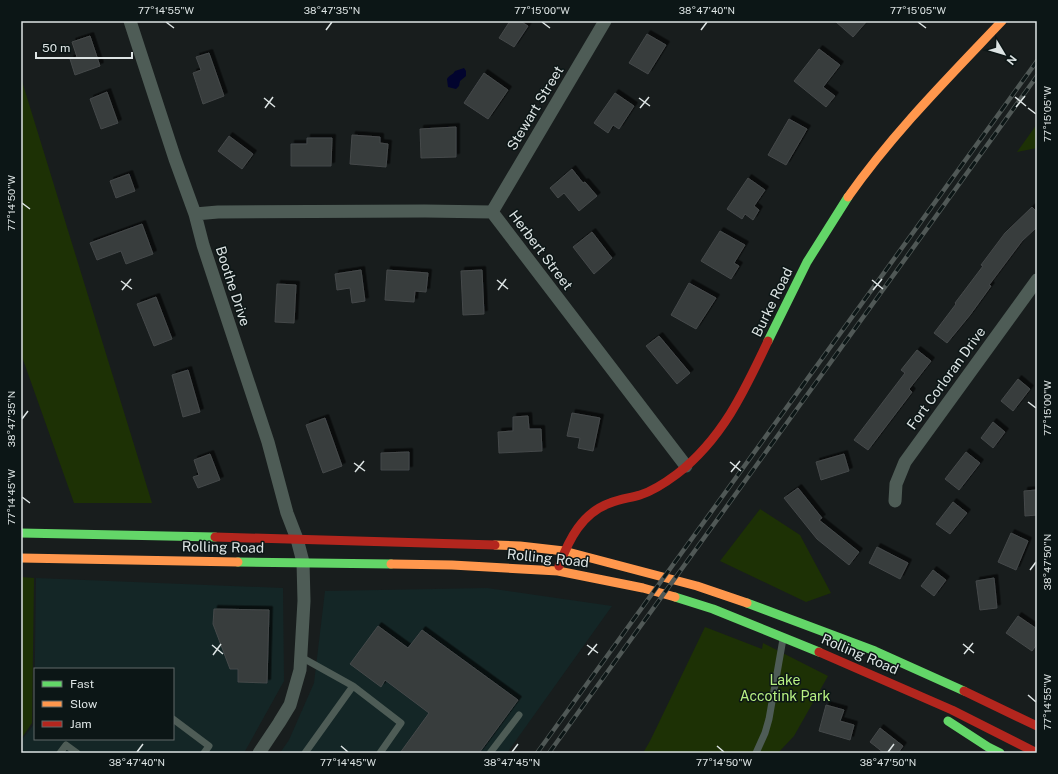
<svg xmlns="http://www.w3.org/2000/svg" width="1058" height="774" viewBox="0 0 1058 774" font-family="'Public Sans',sans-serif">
  <defs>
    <filter id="shadow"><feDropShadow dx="3.5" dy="-3.5" stdDeviation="0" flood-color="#0009"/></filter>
  </defs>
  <rect width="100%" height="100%" fill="#181d1d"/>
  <!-- built -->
  <path fill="#142626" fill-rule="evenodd" d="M36 578 283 588 284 681 244 753H21V741L34 724ZM35 669H173V739H35Z
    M487 588 612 606 507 753H280L289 740 314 683 325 591Z"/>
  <!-- green -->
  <path fill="#1d3105" d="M21 78 152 503H74L21 354Z
    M1037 124V148L1017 152Z
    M760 509 800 535 831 593 806 602 720 561Z
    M21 577 34 578 32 723 21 739Z
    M705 627 762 649 763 643 828 676 794 736 778 753H643L650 741Z"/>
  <!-- water -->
  <path fill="#02042e" d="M464 68 466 71V76L460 81 459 86 456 89 448 87 447 79C449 75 453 75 455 71Z"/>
  <!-- building -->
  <path fill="#383d3d" stroke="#45494a" filter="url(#shadow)" d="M510 21H520L528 26 514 47 499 38Z
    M835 21H867L853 37Z
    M647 34 666 45 648 74 629 63Z
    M90 36 100 66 75 75 70 59 77 57 72 42Z
    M819 49 840 65 823 87 835 96 826 107 794 81Z
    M209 53 224 96 203 104 193 73 201 70 196 57Z
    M484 73 508 90 488 119 464 103Z
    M107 92 118 123 101 129 90 99Z
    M615 93 634 106 619 129 613 125 608 133 594 123Z
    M789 119 807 129 786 165 768 155Z
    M456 127V157L421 158 420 129Z
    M352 135 380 137V143L388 144 386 167 350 164Z
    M229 136 253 154 242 169 218 151Z
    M307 138H332L331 166H291V144H307Z
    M572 169 583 183 585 182 597 196 579 211 564 193 558 198 550 188Z
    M129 174 135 191 116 198 110 181Z
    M748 178 765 190 754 206 759 210 753 220 745 214 742 219 727 209Z
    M1032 207 1037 212V227L1022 241 989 285 991 286 970 315 947 343 934 333 956 304 955 303 983 266 981 265 1005 233Z
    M142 224 153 254 126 264 121 251 97 260 90 243Z
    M720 231 745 245 734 263 739 266 731 279 701 261Z
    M592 232 612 258 594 274 573 247Z
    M361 270 365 301 352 303 350 288 337 290 335 274Z
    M387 270 428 273 426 292 415 291 414 302 385 300Z
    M482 270 484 314 463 315 461 271Z
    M689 283 716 298 696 329 671 315Z
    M277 284 296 285 294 323 275 322Z
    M156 297 172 339 154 346 137 304Z
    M659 336 690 373 677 384 646 346Z
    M917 350 931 361 909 389 912 392 868 450 854 440 905 373 901 370Z
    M188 370 200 412 183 417 172 375Z
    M1018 379 1030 389 1013 411 1001 401Z
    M572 413 600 418 593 451 578 448 580 438 567 436Z
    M528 416 529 429H541L542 451 499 453 498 432 513 431V417Z
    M325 418 342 466 323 473 306 425Z
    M993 422 1005 432 993 448 981 438Z
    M409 452V470H381V453Z
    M966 452 980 463 959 490 945 479Z
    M210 454 220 480 198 488 193 477 199 475 194 460Z
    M844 454 849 471 821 480 816 462Z
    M798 488 822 518 819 520 859 552 849 565 817 539 784 498Z
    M1037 490V515L1025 516 1024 491Z
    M953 502 967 513 950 534 936 524Z
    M1011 533 1028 541 1016 570 998 562Z
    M877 547 908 563 900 579 869 563Z
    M933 570 946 580 934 596 921 586Z
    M994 578 997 608 980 610 976 581Z
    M214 609 269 610 267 683 238 682V669H230L213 624Z
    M1018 616 1037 629V644L1032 651 1006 633Z
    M378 626 408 648 422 630 518 700 479 753H400L429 713 385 680 381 687 350 664Z
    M826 705 844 710 840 721 854 725 850 740 819 731Z
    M880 728 903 746 898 753H884L870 742Z"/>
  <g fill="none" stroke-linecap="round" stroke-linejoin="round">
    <!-- lane -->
    <path stroke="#4e5c56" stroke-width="7" d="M301 657 353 686 401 723 380 753
      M173 719 209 746 204 753
      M60 753 66 745 77 753
      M305 753 353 686
      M490 753 519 715
      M756 753 765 733 769 719 783 639"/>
    <!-- street -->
    <path stroke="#4e5c56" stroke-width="13" d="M130 21 175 159 195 214 203 245 268 442 287 513 297 539 303 562 304 601 300 670 290 705 279 723 259 753
      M492 212 686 466
      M492 212 605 21
      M195 214 218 212 425 211 492 212
      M895 501 896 484 905 462 1037 280"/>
    <!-- fast -->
    <path stroke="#63d668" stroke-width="9" d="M768 341 807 262 848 197
      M21 533 215 537
      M238 562 391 564
      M675 597 713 609 819 652
      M747 603 875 651 964 691
      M948 721 988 747 1000 753"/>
    <!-- slow -->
    <path stroke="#ff974d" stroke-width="9" d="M848 197C893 133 949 77 1002 21
      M495 545 520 546 564 551 697 586 747 603
      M21 558 238 562
      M391 564 452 565 558 571 643 588 675 597"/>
    <!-- jam -->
    <path stroke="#b3261e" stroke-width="9" d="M215 537 495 545
      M559 566C569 539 582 513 610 503 620 499 630 498 640 495 653 491 665 483 677 474 722 439 744 392 768 341
      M819 652 952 710 1037 753
      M964 691 1037 726"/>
    <defs>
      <path id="rail" d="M537 753 1037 61
        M549 753 1037 76"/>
    </defs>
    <!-- rail casing -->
    <use href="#rail" stroke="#505856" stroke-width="4.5"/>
    <!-- rail -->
    <use href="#rail" stroke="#0c1616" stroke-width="3" stroke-dasharray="9" stroke-linecap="butt"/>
  </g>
  <!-- ticks -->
  <path fill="none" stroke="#dde4e4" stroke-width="1.5" d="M166 22 174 28M542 22 550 28M918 22 926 28M326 30 332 22M701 30 707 22M1015 97 1026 106M264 98 275 107M639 98 650 106M1016 107 1025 96M265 108 273 97M640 108 649 97M1028 108 1036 114M22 203 30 209M497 280 508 289M872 280 883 289M121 281 132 289M122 290 131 279M498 290 506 279M873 290 882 279M1028 402 1036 408M22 419 28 411M730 462 741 471M354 463 365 471M355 472 364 461M731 472 740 461M22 497 30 503M1030 570 1036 562M963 644 974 653M212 645 223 654M587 645 598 653M964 654 973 643M213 655 221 644M588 655 597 644M1028 695 1036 702M341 746 348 752M717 746 724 752M137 752 143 744M512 752 518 744M888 752 894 744"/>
  <g text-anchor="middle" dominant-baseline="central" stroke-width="3" stroke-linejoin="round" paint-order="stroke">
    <!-- street labels -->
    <g font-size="14" fill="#dde4e4" stroke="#0c1616">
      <text transform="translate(535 108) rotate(-59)">Stewart Street</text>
      <text transform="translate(541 250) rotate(53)">Herbert Street</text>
      <text transform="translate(233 286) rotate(72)">Boothe Drive</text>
      <text transform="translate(772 302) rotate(-64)">Burke Road</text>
      <text transform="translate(946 378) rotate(-54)">Fort Corloran Drive</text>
      <text transform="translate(223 547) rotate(1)">Rolling Road</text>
      <text transform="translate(548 558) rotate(6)">Rolling Road</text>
      <text transform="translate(860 654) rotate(23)">Rolling Road</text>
    </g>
    <!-- park labels -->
    <g font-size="14" fill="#b8f182" stroke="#0c1616">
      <text x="785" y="680">Lake<tspan x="785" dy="16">Accotink Park</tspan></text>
    </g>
  </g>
  <!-- border -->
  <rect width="1058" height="774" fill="none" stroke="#0c1616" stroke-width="44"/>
  <!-- legend -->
  <rect x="34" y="668" width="140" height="72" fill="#0c1616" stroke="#606868"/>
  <rect x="42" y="681" width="20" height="6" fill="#63d668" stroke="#606868"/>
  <text x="70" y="688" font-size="12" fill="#dde4e4">Fast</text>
  <rect x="42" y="701" width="20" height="6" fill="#ff974d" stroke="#606868"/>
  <text x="70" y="708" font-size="12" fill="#dde4e4">Slow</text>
  <rect x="42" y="721" width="20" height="6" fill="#b3261e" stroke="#606868"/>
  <text x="70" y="728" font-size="12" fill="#dde4e4">Jam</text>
  <!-- north arrow -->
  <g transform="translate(1004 54) rotate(128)" stroke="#0c1616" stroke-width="3" paint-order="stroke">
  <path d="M0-3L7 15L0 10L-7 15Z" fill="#dde4e4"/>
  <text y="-6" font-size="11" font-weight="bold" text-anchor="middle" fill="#dde4e4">N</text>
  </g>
  <!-- scale -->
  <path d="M36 52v6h96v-6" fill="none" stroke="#dde4e4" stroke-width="2"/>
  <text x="42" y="52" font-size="12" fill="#dde4e4" stroke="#0c1616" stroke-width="3" paint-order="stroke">50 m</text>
  <rect x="22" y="22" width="1014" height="730" fill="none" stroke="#dde4e4" stroke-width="1.5"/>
  <g font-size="10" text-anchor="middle" fill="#dde4e4">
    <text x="166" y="14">77°14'55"W</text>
    <text x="332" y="14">38°47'35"N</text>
    <text x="542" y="14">77°15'00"W</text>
    <text x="707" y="14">38°47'40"N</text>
    <text x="918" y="14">77°15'05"W</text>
    <text transform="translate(1047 114) rotate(-90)" y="4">77°15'05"W</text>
    <text transform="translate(11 203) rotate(-90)" y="4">77°14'50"W</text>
    <text transform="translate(1047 408) rotate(-90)" y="4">77°15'00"W</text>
    <text transform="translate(11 419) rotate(-90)" y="4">38°47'35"N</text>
    <text transform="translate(11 497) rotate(-90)" y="4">77°14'45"W</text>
    <text transform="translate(1047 562) rotate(-90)" y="4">38°47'50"N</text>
    <text transform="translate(1047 702) rotate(-90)" y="4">77°14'55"W</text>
    <text x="137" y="766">38°47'40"N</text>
    <text x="348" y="766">77°14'45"W</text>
    <text x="512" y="766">38°47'45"N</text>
    <text x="724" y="766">77°14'50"W</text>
    <text x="888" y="766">38°47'50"N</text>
  </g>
</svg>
